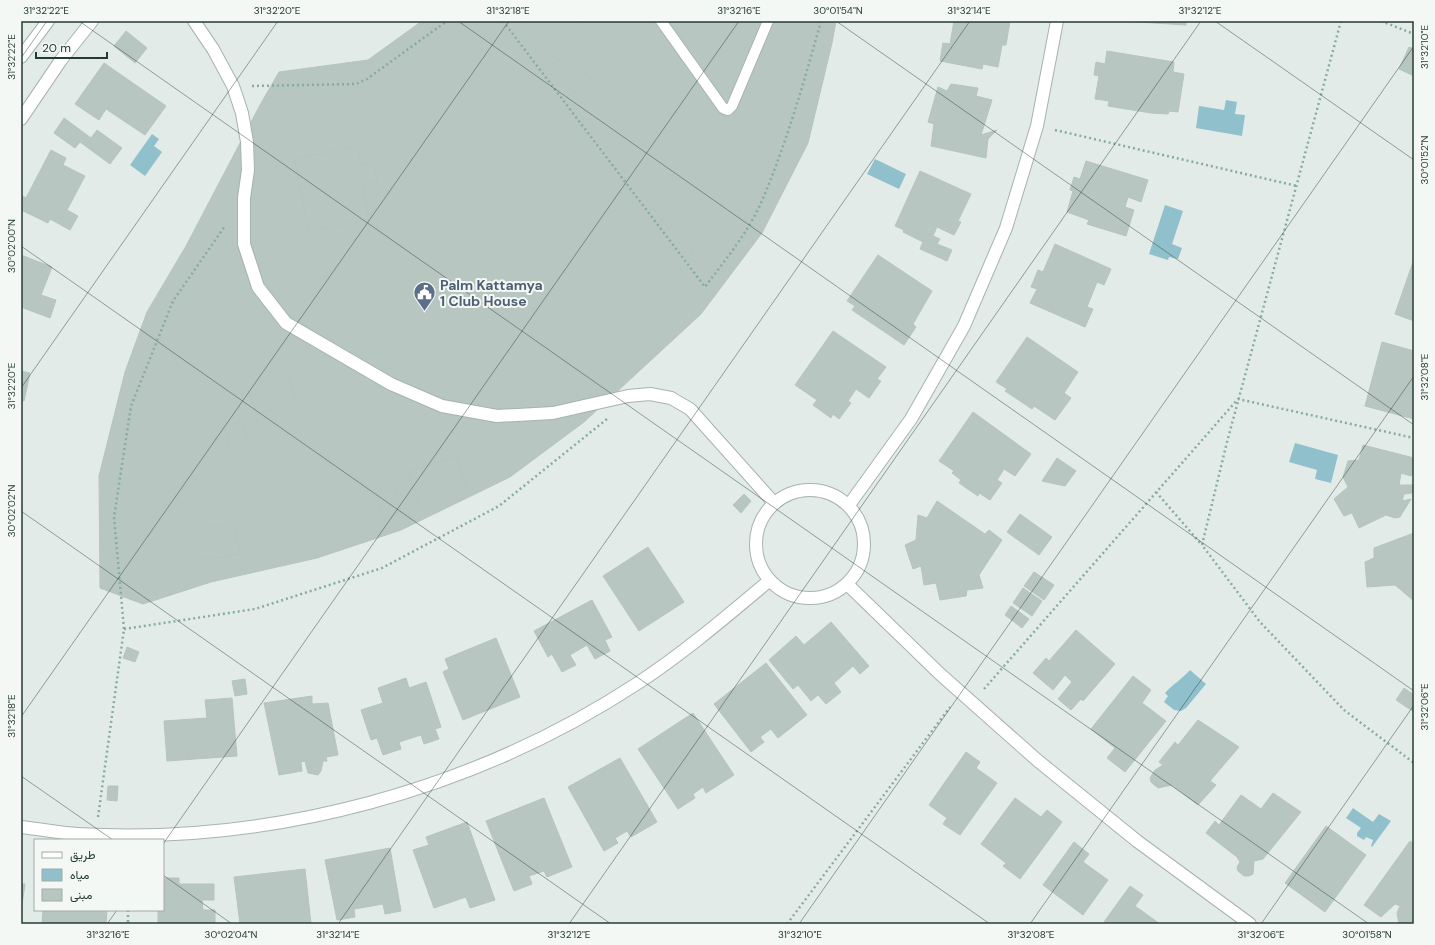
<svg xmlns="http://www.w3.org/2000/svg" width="1435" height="945" viewBox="0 0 1435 945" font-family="'DM Sans',Vazirmatn,sans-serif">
  <rect width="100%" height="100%" fill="#e3ebe8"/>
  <!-- water -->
  <path fill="#90c0cb" d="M1226 100 1237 102 1235 114 1245 115 1242 136 1196 128 1199 106 1224 110Z
    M152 134 159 139 154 146 162 152 145 176 130 165Z
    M875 159 906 174 899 189 867 174Z
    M1165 205 1183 211 1172 244 1182 248 1178 259 1169 257 1168 260 1149 254Z
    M1295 443 1338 455 1331 483 1315 479 1317 470 1289 462Z
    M1190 670 1206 684 1186 708 1181 711 1174 710 1164 702 1168 696 1165 693C1172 685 1182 679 1190 670Z
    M1353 808 1373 822 1379 814 1391 821 1372 847 1371 846 1373 840 1366 837 1364 840 1357 836V833L1361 828 1346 818Z"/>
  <!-- building -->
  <path fill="#b8c6c1" stroke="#b6c4be" d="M422 21H836L832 43 808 143 762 233 701 314 584 422 510 477 401 530 317 558 211 582 143 604 100 588 99 476 125 372 147 312 186 246 260 105 279 72 368 60Z
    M519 21H576L696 186 669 229 567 97 591 80 571 53 549 66Z
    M954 21H1010L1006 45H1002L998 67 983 64 982 69 940 61 943 43 950 44Z
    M1121 21H1186V25Z
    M126 31 147 48 135 63 114 46Z
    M1409 47 1414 49V76L1399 69Z
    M1107 51 1174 62 1173 72 1184 74 1178 112 1169 111 1168 114 1151 113 1108 106 1109 101 1095 99 1099 76 1094 75 1096 62 1105 64Z
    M104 63 166 106 145 135 106 109 99 120 75 104Z
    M951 84 978 88 976 96 992 100 981 135 997 130 988 139 986 158 931 146 934 124 928 122 938 87 947 91Z
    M64 118 91 138 97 130 122 148 110 164 80 142 75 148 54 133Z
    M357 146 361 164 373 162 377 182 363 185 369 219 309 231 294 159Z
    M51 150 66 158 63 165 85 176 67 210 78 216 70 230 50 219 48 223 21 210V195L26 198Z
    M1086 161 1148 180 1141 202 1128 197 1125 207 1134 210 1126 236 1087 224 1089 220 1067 212 1073 191 1070 190 1074 177 1080 179Z
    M920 171 971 194 958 221 961 222 954 235 937 227 933 236 940 239 937 244 952 250 947 261 920 249 923 242 903 232 904 230 895 226Z
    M726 198 742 209 706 262 690 252Z
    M1055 244 1111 269 1104 285 1097 282 1087 307 1093 309 1085 327 1030 303 1037 289 1031 287 1038 270 1043 272Z
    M21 255 52 267 41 295 56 300 50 318 21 307Z
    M878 255 932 291 913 324 916 327 904 345 852 310 855 306 847 301Z
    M1414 259V321L1395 314Z
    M833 331 886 367 877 379 881 381 869 398 856 389 848 401 851 403 839 419 833 414 831 418 813 405 817 400 795 385Z
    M1027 337 1078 372 1064 393 1071 398 1055 420 1034 406 1032 409 1005 391 1007 389 996 382Z
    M1382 342 1414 351V419L1365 406Z
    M21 371 30 373 24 401 21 400Z
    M288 375 297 401 257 414 248 387Z
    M973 412 1031 454 1015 476 1004 469 997 480 1002 483 990 500 979 493 978 496 959 483 961 480 952 473 954 471 939 461Z
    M242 421 249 446 231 452 224 426Z
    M1363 445 1414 458V468L1411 476 1401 473 1399 485H1414L1412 493 1404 494 1402 501 1411 499 1400 517 1395 518 1386 515 1359 528 1352 513 1344 516 1334 499 1348 487 1343 477 1348 461 1359 460Z
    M456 456 468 491 420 507 408 472Z
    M1057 458 1076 471 1065 486 1042 481Z
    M186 485 217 506 204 524 209 528 234 524 240 554 204 560 196 555 189 566 148 538 160 520 150 513 156 504 163 509 172 497 176 500Z
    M394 487 402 513 384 519 376 493Z
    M744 494 751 501 741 513 733 505Z
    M937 501 985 534 989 530 1002 540 979 575 983 588 967 590 966 596 940 600 936 583 924 585 921 566 913 569 905 545 916 540 918 515 927 518Z
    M1020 514 1052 537 1039 555 1007 532Z
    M1414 533V601L1395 585 1367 587 1365 562 1374 558V548Z
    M648 547 684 602 639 631 603 576Z
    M1034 572 1054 585 1044 600 1024 586Z
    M1023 588 1042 601 1032 616 1013 603Z
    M592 600 612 637 605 640 610 651 595 659 587 645 570 655 576 665 562 672 552 654 548 657 534 631Z
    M1011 606 1029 619 1022 628 1005 615Z
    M831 622 869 666 860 674 853 666 834 683 841 692 826 704 818 695 811 701 798 685 793 689 769 660 796 636 804 645Z
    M1076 630 1115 664 1083 701 1081 699 1071 710 1058 699 1072 682 1065 675 1053 690 1033 673 1046 658 1049 661Z
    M496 638 520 697 463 720 443 672 449 669 445 659Z
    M127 647 139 652 135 662 123 658Z
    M766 663 807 715 778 738 771 729 760 737 764 742 751 752 714 704Z
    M1133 676 1151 690 1142 703 1166 721 1125 772 1107 758 1115 748 1091 729Z
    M406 678 409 688 426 682 441 727 435 729 439 739 424 744 421 735 399 742 401 749 383 755 377 738 371 740 361 710 383 703 378 688Z
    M245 679 247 694 235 696 232 681Z
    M1404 688 1414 695V712L1396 700Z
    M312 696V704L328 703 338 755 326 757 327 761H323L321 771 318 775 308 773 305 761 301 762 302 771 279 775 264 703Z
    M232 698 237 756 167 761 164 721 207 718 205 700Z
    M693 713 734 775 706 793 703 787 693 794 695 798 678 809 638 749Z
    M1198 720 1239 747 1210 781 1216 785 1198 805 1172 785 1158 788 1151 782 1150 778 1155 770 1163 765 1159 762 1175 742 1178 745Z
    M966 752 980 762 976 768 997 783 960 835 943 824 947 818 929 805Z
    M620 758 657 822 631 837 627 831 615 838 618 843 604 851 568 787Z
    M108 786H118L117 801 107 800Z
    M1273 793 1301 812 1263 859 1254 861 1253 874 1249 876H1244L1238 871 1237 867 1240 862 1237 857 1206 833 1215 821 1219 825 1241 795 1261 809Z
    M544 798 572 867 547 877 544 871 529 876 532 884 514 891 486 821Z
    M1015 798 1041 817 1047 810 1062 822 1020 879 1003 866 1006 863 981 844Z
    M467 822 495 900 470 908 466 897 434 908 413 850 429 845 426 837Z
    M1326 826 1366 855 1325 912 1285 883Z
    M1410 841 1414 844V924H1399L1397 913 1400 906 1395 904 1381 917 1364 905Z
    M1074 842 1089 854 1083 862 1108 880 1083 915 1043 885Z
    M390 848 401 911 385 914 383 904 354 909 355 917 337 920 325 860Z
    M305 869 311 924H240L234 877Z
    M163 878H179V884H214V900H202L203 910H215V924H158V910H163Z
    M21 884H25L21 911Z
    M1130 886 1143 895 1135 906 1160 924H1107L1104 922Z
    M43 910H107L106 924H42Z"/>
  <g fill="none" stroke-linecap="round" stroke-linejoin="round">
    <defs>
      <path id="service" d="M661 21 723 108 728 110 732 106 768 21"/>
      <path id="minor" d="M194 21 213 49 233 86 242 113 247 142 248 170 244 198V244L258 287 286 323 391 384 442 406 497 416 553 413 628 396 650 394 671 398 690 409 774 503
        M21 57 48 21
        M21 119 61 60 92 21
        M756 544a54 54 0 1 1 108 0a54 54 0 1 1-108 0Z
        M849 505 911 419 964 326 1006 228 1037 126 1057 21
        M847 584 940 674 1037 760 1137 841 1250 924
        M21 827C40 829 59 833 78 834 272 845 475 790 638 683 685 652 727 616 770 580"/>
    </defs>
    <!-- service casing -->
    <use href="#service" stroke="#a6b3af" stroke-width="12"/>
    <!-- minor casing -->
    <use href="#minor" stroke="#a6b3af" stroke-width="14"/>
    <!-- path -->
    <path stroke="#86aca1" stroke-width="2.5" stroke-dasharray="2 3" stroke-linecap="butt" d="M503 21 705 287C725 260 747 234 761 203 786 145 804 82 821 21
      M1341 21 1227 442 1202 545 1260 622 1344 710 1414 763
      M1381 21 1414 34
      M252 86 356 84 367 79 447 21
      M1055 130 1297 186
      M1156 492 1202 545
      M124 629 255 609 382 568 499 506 607 419
      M984 689 1238 399 1414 438
      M98 817 124 629 114 517 131 406 173 301 225 226
      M128 910V924
      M787 924 950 707"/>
    <!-- service -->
    <use href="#service" stroke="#fff" stroke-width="10"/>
    <!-- minor -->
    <use href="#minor" stroke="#fff" stroke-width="12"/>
  </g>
  <!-- ticks -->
  <path fill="none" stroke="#243b35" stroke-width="1" stroke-opacity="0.45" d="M79 21 1369 924M458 21 1414 691M836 21 1414 425M1215 21 1414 160M21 58 47 21M21 246 990 924M21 388 278 21M21 511 611 924M21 717 509 21M21 776 113 840M163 844 739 21M163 875 232 924M107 924 117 910M338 924 970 21M569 924 1201 21M799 924 1414 46M1030 924 1414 376M1261 924 1414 705"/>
  <!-- icons -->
  <defs>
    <symbol id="civic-pin" viewBox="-11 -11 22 30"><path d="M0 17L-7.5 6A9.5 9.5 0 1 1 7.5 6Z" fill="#5c6f8a" stroke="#f3f8f5"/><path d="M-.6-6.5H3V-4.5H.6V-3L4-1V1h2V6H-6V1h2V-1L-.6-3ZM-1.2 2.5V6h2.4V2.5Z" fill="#fff"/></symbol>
  </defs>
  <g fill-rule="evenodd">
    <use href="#civic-pin" x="412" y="280" width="25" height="34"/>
  </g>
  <g text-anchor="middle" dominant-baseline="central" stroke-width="4" stroke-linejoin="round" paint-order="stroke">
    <!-- service labels -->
    <g font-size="14" font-weight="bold" fill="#4e5e75" stroke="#f3f8f5" text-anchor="start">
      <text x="440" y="285">Palm Kattamya<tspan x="440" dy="16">1 Club House</tspan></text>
    </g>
  </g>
  <!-- border -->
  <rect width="1435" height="945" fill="none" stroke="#f3f8f5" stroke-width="44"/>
  <!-- legend -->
  <rect x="34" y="839" width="130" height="72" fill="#f3f8f5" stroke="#a0aca8"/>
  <rect x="42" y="852" width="20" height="6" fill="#ffffff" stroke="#a0aca8"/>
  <text x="70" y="859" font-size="12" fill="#243b35">طريق</text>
  <rect x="42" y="869" width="20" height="12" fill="#90c0cb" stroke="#a0aca8"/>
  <text x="70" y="879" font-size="12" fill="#243b35">مياه</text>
  <rect x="42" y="889" width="20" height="12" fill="#b8c6c1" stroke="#a0aca8"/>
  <text x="70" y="899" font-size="12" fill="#243b35">مبنى</text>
  <!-- scale -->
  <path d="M36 52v6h71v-6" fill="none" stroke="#243b35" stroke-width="2"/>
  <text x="42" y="52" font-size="12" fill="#243b35" stroke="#f3f8f5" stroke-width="3" paint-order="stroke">20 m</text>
  <rect x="22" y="22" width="1391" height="901" fill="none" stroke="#243b35" stroke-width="1.5"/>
  <g font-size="10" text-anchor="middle" fill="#243b35">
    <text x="46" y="14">31°32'22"E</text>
    <text x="277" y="14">31°32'20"E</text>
    <text x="508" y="14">31°32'18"E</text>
    <text x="739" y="14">31°32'16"E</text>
    <text x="838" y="14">30°01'54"N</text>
    <text x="969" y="14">31°32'14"E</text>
    <text x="1200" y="14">31°32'12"E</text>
    <text transform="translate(1424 47) rotate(-90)" y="4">31°32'10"E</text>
    <text transform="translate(11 57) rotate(-90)" y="4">31°32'22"E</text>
    <text transform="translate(1424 160) rotate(-90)" y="4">30°01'52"N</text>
    <text transform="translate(11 246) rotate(-90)" y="4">30°02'00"N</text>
    <text transform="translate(1424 377) rotate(-90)" y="4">31°32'08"E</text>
    <text transform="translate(11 386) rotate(-90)" y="4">31°32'20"E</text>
    <text transform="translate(11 511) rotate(-90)" y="4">30°02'02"N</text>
    <text transform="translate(1424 707) rotate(-90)" y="4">31°32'06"E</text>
    <text transform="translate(11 716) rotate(-90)" y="4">31°32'18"E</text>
    <text x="108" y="938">31°32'16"E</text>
    <text x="231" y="938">30°02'04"N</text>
    <text x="338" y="938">31°32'14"E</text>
    <text x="569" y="938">31°32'12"E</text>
    <text x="800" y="938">31°32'10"E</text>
    <text x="1031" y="938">31°32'08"E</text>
    <text x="1261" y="938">31°32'06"E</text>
    <text x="1367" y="938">30°01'58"N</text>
  </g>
</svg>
